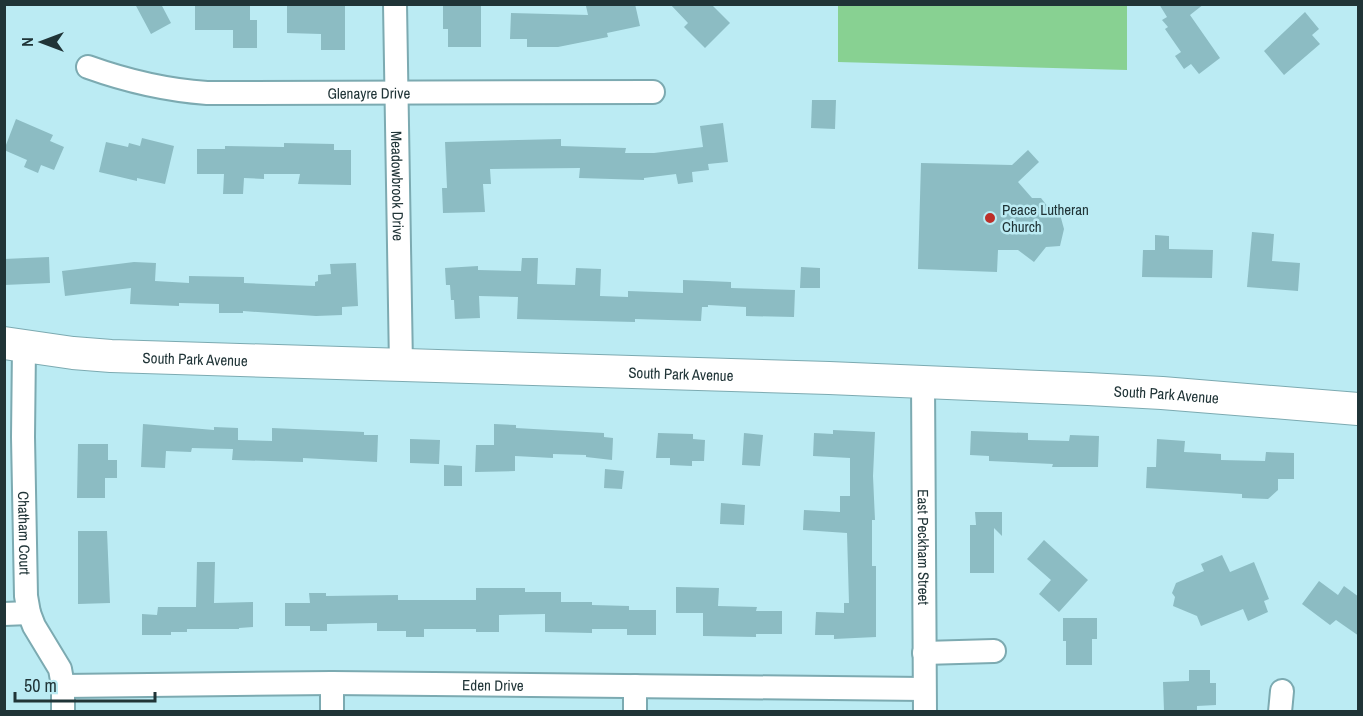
<svg xmlns="http://www.w3.org/2000/svg" width="1363" height="716" viewBox="0 0 1363 716" font-family="'Archivo Narrow',sans-serif">
  <rect width="100%" height="100%" fill="#bbebf3"/>
  <!-- green -->
  <path fill="#88d192" d="M838 5H1127V70L838 62Z"/>
  <!-- building -->
  <path fill="#8cbcc3" d="M135 4H161L171 23 151 34Z
    M195 4H250V20H257V48H233V30H195Z
    M345 4V50H321V34L287 33V5Z
    M443 4H481V47H448V29H443Z
    M595 4H635L640 26 607 33 608 37 558 47H527V39H510L511 13 588 15 586 6Z
    M670 4H711L730 23 705 48 684 27 688 23Z
    M1159 4H1204L1190 15 1220 58 1199 74 1191 64 1184 69 1175 56 1181 52 1165 29 1168 27 1162 20 1167 17Z
    M1305 12 1319 29 1312 35 1320 44 1284 75 1264 51Z
    M812 100H836L835 129 811 128Z
    M16 119 53 135 50 141 64 147 54 170 41 165 38 173 24 167 27 160 4 150Z
    M723 123 728 162 708 164 709 170 692 172 693 182 678 184 676 174 644 178V180L579 178 580 168 490 169 491 184H483L485 212 443 213 442 188H447L445 142 561 139V146L626 148 625 153H654L703 147 700 126Z
    M142 138 174 146 165 184 137 178V181L99 172 106 142 128 147 129 143 140 146Z
    M284 143 334 144V150H351V185L298 184 300 174H264V179L244 178 243 194H223L224 174H197V149H225V146L284 147Z
    M1028 150 1039 162 1018 182 1032 198H1041L1048 207H1058L1064 229 1060 246 1046 247 1034 262 1018 250H998L997 272 918 269 921 163 1012 165Z
    M1252 232 1274 234 1272 261 1300 263 1298 291 1247 287Z
    M1155 235 1169 236V249L1213 250 1212 278 1142 277 1143 250H1155Z
    M49 257 50 283 4 285V259Z
    M522 258H538L537 284 575 285 576 268 601 269 600 296 628 297V291L683 293V280L731 282V288L795 290 794 317 746 316V307L708 305V307H702L701 321 635 319V322L517 319 518 297 479 296 480 318 455 319 454 300H451L450 285H446L445 268 478 266V270L521 271Z
    M134 262 156 263 155 281 189 283V276L244 277V283L315 286V282L318 281V275L331 274 330 264 356 263 358 306 342 307V315L316 316 243 311V313H219V304L179 303V306L130 304 131 288 65 296 62 271Z
    M801 267 820 268V288H800Z
    M143 424 214 430V427L238 428V440L272 441V428L364 432V435H378L377 462 303 458V462L232 460 233 449 192 448 191 452 166 451 165 468 141 467Z
    M494 424 516 425V428L604 433V437L613 438 612 460 586 457V455L553 454V458L515 456V471L475 472 476 445H494Z
    M833 430 875 432 873 476 875 520H872V566H876V637L834 639V635H815L816 612 844 613V603H849L847 533 803 530 804 510 840 512V496H850V458L813 456 814 433 833 434Z
    M971 431 1028 433V440L1069 441 1070 435 1099 436 1098 467H1052L1053 464 989 461V456L970 455Z
    M658 433 693 434V439L705 440 704 461H692V466L670 465V458H656Z
    M744 433 763 435 760 466 742 465Z
    M410 439 440 440 439 464 410 463Z
    M1157 439 1185 441 1184 452 1221 454V460L1265 461 1266 452 1294 453V479H1278V490L1268 499 1242 498V494L1146 488 1147 467H1156Z
    M78 444H108V460H117V478H105V498H77Z
    M444 465 462 466V486H444Z
    M605 469 624 471 622 489 604 488Z
    M721 503 745 505 744 525 720 524Z
    M975 512H1002V536L994 528V573H970V525H976Z
    M78 531H107L110 603 78 604Z
    M1044 540 1088 580 1059 612 1039 594 1051 580 1027 559Z
    M1222 555 1230 572 1254 562 1269 599 1264 601 1268 612 1248 621 1243 609 1201 626 1197 616 1173 606 1175 597 1172 593 1176 583 1204 571 1201 564Z
    M197 562H215L214 603 253 602V627L239 628V629H187V632H171V635H142V614L157 615 158 607H196Z
    M1319 581 1338 595 1344 586 1359 597V636L1336 620 1330 625 1302 604Z
    M676 587 719 588 718 606 757 607 756 611H782V634H756V637L703 636V613H676Z
    M476 588H525V592H561V602H592V605L629 606V610H656V635H627V629H592V633L545 632V614L499 615V632H476V629H424V637H406V631H377V623L327 624V631H310V626H285V603H310L309 593H326V596L398 595V600H476Z
    M1063 618H1097V639H1092V665H1066V641H1063Z
    M1189 670H1210V683H1216V705L1197 706V711H1164L1163 682 1189 681Z"/>
  <g fill="none" stroke-linecap="round" stroke-linejoin="round">
    <defs>
      <g id="minor">
        <path id="s1" d="M395 4 401 366"/>
        <path id="s2" d="M88 67C127 81 165 90 207 93L653 92"/>
        <path id="s3" d="M24 347 23 437 26 596 29 613 34 626 60 669 63 686V712"/>
        <path id="s4" d="M923 382 925 712"/>
        <path d="M4 614 29 613"/>
        <path d="M924 653 994 651"/>
        <path d="M332 683V712"/>
        <path id="s5" d="M63 686 332 683 924 689"/>
        <path d="M635 712V686"/>
        <path d="M1280 712 1282 691"/>
      </g>
      <g id="secondary">
        <path id="s6" d="M4 343 73 353 111 356 829 378 1088 389 1162 393 1358 409"/>
      </g>
    </defs>
    <!-- minor casing -->
    <use href="#minor" stroke="#7caab1" stroke-width="26"/>
    <!-- secondary casing -->
    <use href="#secondary" stroke="#7caab1" stroke-width="34"/>
    <!-- minor -->
    <use href="#minor" stroke="#fff" stroke-width="22"/>
    <!-- secondary -->
    <use href="#secondary" stroke="#fff" stroke-width="32"/>
  </g>
  <!-- markers -->
  <circle fill="#bd2f29" stroke="#bbebf3" stroke-width="2" cx="990" cy="218" r="6"/>
  <g text-anchor="middle" dominant-baseline="central" stroke-width="5" stroke-linejoin="round" paint-order="stroke">
    <!-- street labels -->
    <g font-size="15" fill="#203437" stroke="#bbebf3">
      <text stroke="none"><textPath href="#s2" startOffset="284">Glenayre Drive</textPath></text>
      <text stroke="none"><textPath href="#s1" startOffset="182">Meadowbrook Drive</textPath></text>
      <text stroke="none"><textPath href="#s6" startOffset="192">South Park Avenue</textPath></text>
      <text stroke="none"><textPath href="#s6" startOffset="678">South Park Avenue</textPath></text>
      <text stroke="none"><textPath href="#s6" startOffset="1164">South Park Avenue</textPath></text>
      <text stroke="none"><textPath href="#s3" startOffset="186">Chatham Court</textPath></text>
      <text stroke="none"><textPath href="#s4" startOffset="165">East Peckham Street</textPath></text>
      <text stroke="none"><textPath href="#s5" startOffset="430">Eden Drive</textPath></text>
    </g>
    <!-- poi labels -->
    <g font-size="15" fill="#203437" stroke="#bbebf3" text-anchor="start">
      <text x="1002" y="209">Peace Lutheran<tspan x="1002" dy="17">Church</tspan></text>
    </g>
  </g>
  <!-- border -->
  <rect width="1363" height="716" fill="none" stroke="#203437" stroke-width="12"/>
  <!-- north arrow -->
  <g transform="translate(42 42) rotate(270)" stroke="#bbebf3" stroke-width="4.5" paint-order="stroke">
  <path d="M0-4.5L10 22L0 15L-10 22Z" fill="#203437"/>
  <text y="-9" font-size="16" font-weight="bold" text-anchor="middle" fill="#203437">N</text>
  </g>
  <!-- scale -->
  <path d="M15 692v9h140v-9" fill="none" stroke="#203437" stroke-width="3"/>
  <text x="24" y="692" font-size="18" fill="#203437" stroke="#bbebf3" stroke-width="4.5" paint-order="stroke">50 m</text>
</svg>
